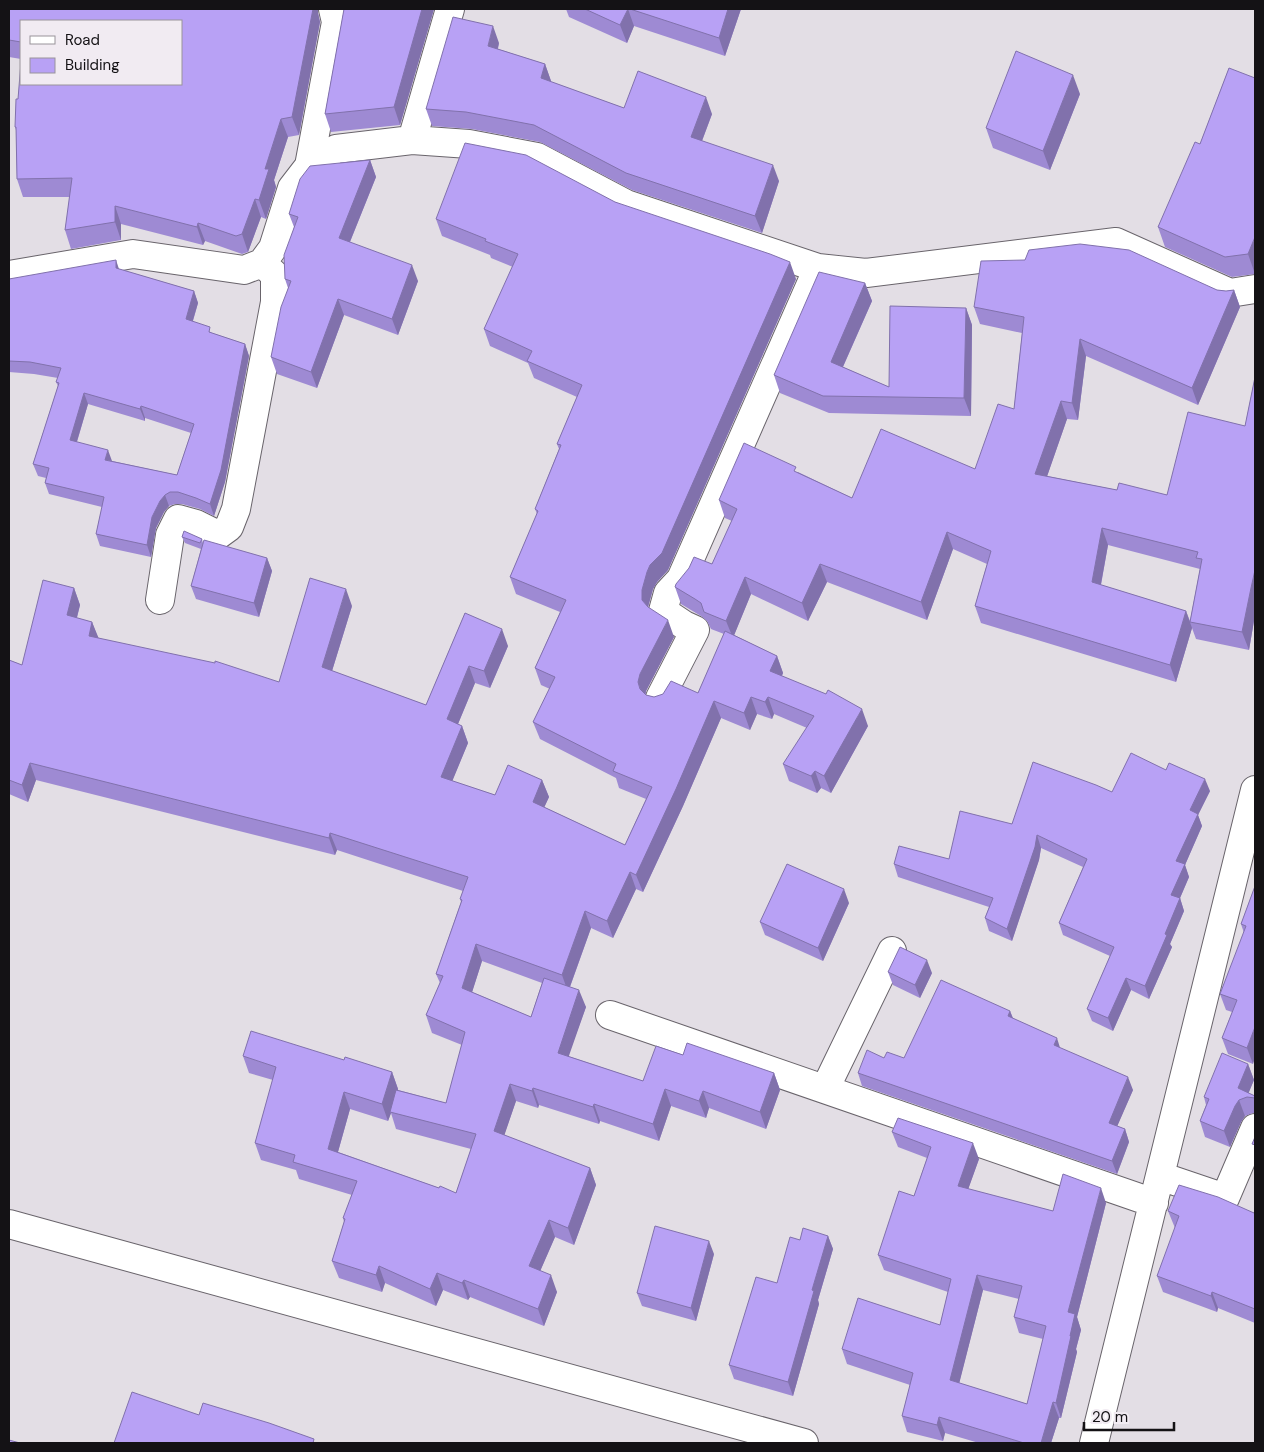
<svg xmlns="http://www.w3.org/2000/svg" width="1264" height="1452" viewBox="0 0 1264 1452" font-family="'DM Sans',sans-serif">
  <rect width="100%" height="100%" fill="#e3dee5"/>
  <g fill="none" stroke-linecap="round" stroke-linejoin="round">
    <defs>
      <path id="street" d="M412 140 450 9
        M309 166 336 22 333 9
        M9 275 133 254 244 270 262 263 273 248 292 188 309 166 336 149 412 140 469 144 537 157 626 204 818 268 866 273 1116 242 1230 293 1255 289
        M160 600 170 535 178 519 196 524 218 535 229 527 236 509 275 302V275L262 263
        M660 698 695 630 684 625 663 611 668 593 681 579 818 268
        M610 1015 1154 1203
        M825 1089 892 951
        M1160 1176 1225 1198 1255 1128
        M9 1224 804 1443
        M1094 1443 1255 790"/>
    </defs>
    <!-- street casing -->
    <use href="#street" stroke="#69646b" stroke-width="30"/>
    <!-- street -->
    <use href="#street" stroke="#fff" stroke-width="28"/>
  </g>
  <!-- wall -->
  <path fill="#9e8ad3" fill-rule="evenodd" d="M9 9H318V13L320 22 299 135 288 137 274 180 276 187 266 219 261 217 248 252 242 254 205 241 203 245 121 224V240L71 249 65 230 70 197H23L17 179 16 130 15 127 181 84 21 21V59L9 57Z
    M344 9H434L400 125 331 132 325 114Z
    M566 9H741L725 56 634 26 627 43 569 17Z
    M499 43 498 49 545 64 551 81V82L624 108 712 114 702 141 779 181 762 233 632 190 540 142 472 129 432 126 426 109Z
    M1229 68 1255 274 1232 277 1165 247 1158 227 1200 144Z
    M1080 94 1050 170 993 148 986 128Z
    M370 160 376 177 350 242 418 281 398 335 344 315 317 388 277 374 271 357 288 288 285 279 294 227 289 214Z
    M615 202 796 279 668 570 657 582 653 589 648 607 674 637 646 691V695L654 697 698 693 724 634 711 629 707 621 701 616 681 604 675 587 712 564 732 521 725 518 719 500 798 472 852 498 975 469 1014 409 1022 333 980 324 974 307 1217 290 1226 291 1234 290 1240 307 1198 405 1086 356 1078 420 1067 419 1047 476 1117 490 1167 495 1245 426 1255 377V615L1249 650 1196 639 1192 628 1176 682 981 623 975 606 987 564 953 549 927 620 827 582 808 621 751 594 734 635 777 656 783 673 782 676 868 726 831 793 821 788 817 793 789 781 783 764 807 728 774 714 772 719 757 714 750 730 721 718 683 806 643 892 636 889 613 938 591 928 570 987 586 1007 568 1056 643 1081 683 1055 774 1073 780 1090 766 1129 709 1108 706 1118 671 1106 659 1141 600 1121 599 1124 539 1105 538 1108 516 1101 504 1135 590 1168 596 1185 574 1245 555 1237 540 1271 557 1292 544 1326 470 1297 468 1300 443 1290 436 1306 385 1283 382 1292 339 1278 332 1261 344 1222 343 1218 352 1195 299 1179 296 1170 261 1160 255 1143 273 1080 249 1073 243 1056 344 1060 392 1072 398 1089V1090L446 1103 462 1045 432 1033 426 1015 440 983 436 974 461 902 460 899 463 891 337 850 335 855 36 780 28 802 9 794V660L22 665 74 588 80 605 77 618 92 622 98 638 279 682 352 606 332 671 426 705 465 613 508 646 490 688 475 683 458 724 462 726 468 743 452 781 495 795 542 780 549 797 544 807 625 845 646 799 619 788 616 778 540 739 533 722 550 689 541 685 535 668 560 612 516 594 510 577 537 514 535 509 559 449 557 444 577 397 534 378 528 363 490 346 484 329 513 267 491 258 490 255 442 236 436 219ZM1108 545 1200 569 1190 621 1186 611 1101 585ZM482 961 542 983 531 1017 472 992ZM350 1109 388 1121 391 1113 396 1129 471 1149 456 1193 439 1188 338 1152Z
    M119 269 194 291 198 303 193 321 212 333 245 344 249 356 225 482 214 516 200 509 182 504H175L169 506 164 512 156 528 151 557 100 546 96 534 102 507 49 494 45 483 46 478 38 476 33 464 58 386 56 382 58 378 34 374 9 372V279ZM88 404 145 421V418L191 433 177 475 112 461 77 442Z
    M865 283 872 301 843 367 889 387 966 308 972 325 971 416 829 413 780 393 774 375Z
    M182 537 202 539 203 543 267 558 272 571 259 617 196 599 191 586 201 549 185 543Z
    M1210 791 1198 815 1202 826 1185 865 1189 877 1180 898 1184 911 1170 944 1172 947 1149 999 1131 990 1113 1031 1092 1021 1087 1009 1110 956 1063 935 1059 923 1083 867 1041 848 1039 860 1012 941 989 931 985 918 989 907 898 877 894 864 949 859 1012 824 1112 792Z
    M1255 886 1253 1064 1228 1054 1222 1038 1232 1012 1226 1010 1220 994 1244 933 1241 924Z
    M849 903 823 961 765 935 760 922Z
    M888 972 932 973 920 998 893 985Z
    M1010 1011 1013 1018 1060 1048 1133 1090 1117 1126 1125 1129 1129 1142 1117 1174 862 1086 858 1073 884 1058H904Z
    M1248 1064 1254 1080 1248 1093 1255 1096V1113H1253L1245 1116 1241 1122 1230 1147 1205 1137 1200 1121 1206 1105 1204 1097Z
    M892 1132 979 1159 968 1189 1053 1211 1106 1203 1077 1317 1081 1330 1076 1349 1077 1352 1061 1418H1059L1051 1443H979L945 1433 943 1441 907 1432 902 1416 910 1385 847 1364 842 1349 940 1325 948 1292 884 1270 878 1255 914 1196 927 1158 898 1147ZM983 1290 1019 1299 1014 1317 1019 1333 1043 1339 1027 1404 959 1383Z
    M1255 1210V1323L1218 1308 1217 1312 1163 1292 1157 1276 1175 1228 1168 1211 1254 1213Z
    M828 1236 833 1249 818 1300 819 1304 793 1396 734 1379 729 1365 777 1283 800 1240Z
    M714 1254 696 1321 642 1306 637 1293Z"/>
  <!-- shaded-wall -->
  <path fill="#8171ac" d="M313 9H318V13L320 22 299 135 292 117Z
    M422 9H434L400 125 394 107Z
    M628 9 634 26 627 43 620 25Z
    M728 9H741L725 56 719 38Z
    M493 26 499 43 494 63 488 46Z
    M545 64 551 81 547 95 541 78Z
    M1073 75 1080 94 1050 170 1043 151Z
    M706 97 712 114 697 154 691 137Z
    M281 119 288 137 274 180 276 187 266 219 259 200 265 169Z
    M370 160 376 177 345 254 339 238Z
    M773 165 779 181 762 233 755 216Z
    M255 199 261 217 248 252 242 234Z
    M115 206 121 224V240L115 222Z
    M198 223 205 241 203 245 197 227Z
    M1255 237V274L1248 254Z
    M116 260 120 272 116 268Z
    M790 262 796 279 668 570 657 582 653 589 648 607 642 600V590L647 572Z
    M412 265 418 281 398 335 392 319Z
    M865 283 872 301 837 380 831 362Z
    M1234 290 1240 307 1198 405 1192 388Z
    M194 291 198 303 190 330 186 319Z
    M338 299 344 315 317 388 311 372Z
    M966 308 972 325 971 416 964 398Z
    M1080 339 1086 356 1078 420 1072 403Z
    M245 344 249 356 225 482 214 516 210 504Z
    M84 393 88 404 74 451 70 440Z
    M1061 401 1067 419 1042 491 1035 474Z
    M141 406 145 418V421L140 409Z
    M108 450 112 461 105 460Z
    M165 495 169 506 164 512 156 528 151 557 147 545 152 517 160 501Z
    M1102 528 1108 545 1098 600 1092 582Z
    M947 532 953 549 927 620 921 602Z
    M267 558 272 571 259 617 254 603Z
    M820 564 827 582 808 621 802 603Z
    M1255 570V615L1249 650 1242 632 1251 588Z
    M745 577 751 594 733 638 726 621Z
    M74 588 80 605 73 632 67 615Z
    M346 589 352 606 328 684 322 667Z
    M1186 611 1192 628 1176 682 1170 665Z
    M668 620 674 637 646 691 644 699 638 682 640 674Z
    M92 622 99 639 89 636Z
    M502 629 508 646 490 688 484 671Z
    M777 656 783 673 776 688 770 671Z
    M469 666 475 683 453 736 447 719Z
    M751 697 757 714 750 730 744 713Z
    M768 697 774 714 772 719 765 702Z
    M714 701 721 718 683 806 643 892 636 875Z
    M862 709 868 726 831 793 824 776Z
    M462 726 468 743 447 794 441 777Z
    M30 763 36 780 28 802 22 785Z
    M815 771 821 788 817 793 811 776Z
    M1205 779 1210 791 1198 815 1202 826 1185 865 1189 877 1180 898 1184 911 1170 944 1172 947 1149 999 1145 986 1165 934 1176 861 1190 810Z
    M542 780 549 797 539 819 533 802Z
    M330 833 337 850 335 855 329 838Z
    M1037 835 1041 848 1039 860 1012 941 1007 929Z
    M630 872 636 889 613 938 607 921Z
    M844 889 849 903 823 961 818 948Z
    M585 911 591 928 568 992 562 975Z
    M476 944 482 961 468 1005 462 988Z
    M927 960 932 973 920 998 915 985Z
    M1126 978 1131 990 1113 1031 1108 1018Z
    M579 990 586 1007 564 1070 558 1053Z
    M1010 1011 1015 1024 1008 1016Z
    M1255 1027V1058L1253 1064 1247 1048Z
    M1057 1038 1061 1051 1054 1045Z
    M1248 1064 1254 1080 1247 1097 1238 1088Z
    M392 1072 398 1089 391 1112H390L391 1113 388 1121 382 1104Z
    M774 1073 780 1090 766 1129 760 1112Z
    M1128 1077 1133 1090 1113 1136 1109 1123Z
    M510 1084 516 1101 500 1148 494 1131Z
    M533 1088 539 1105 538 1108 532 1091Z
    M665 1089 671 1106 659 1141 653 1124Z
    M703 1091 709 1108 706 1118 699 1101Z
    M344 1092 350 1109 334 1166 328 1149Z
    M1239 1100 1245 1116 1241 1122 1230 1147 1224 1131 1235 1106Z
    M594 1104 600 1121 599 1124 593 1107Z
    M1125 1129 1129 1142 1117 1174 1112 1161Z
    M973 1143 979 1159 964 1201 958 1186Z
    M590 1168 596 1185 574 1245 568 1228Z
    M1101 1188 1106 1203 1077 1317 1081 1330 1076 1349 1077 1352 1061 1418 1056 1403 1070 1336 1068 1312Z
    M549 1220 555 1237 535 1283 529 1266Z
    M828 1236 833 1249 818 1300 819 1304 793 1396 788 1382 812 1290Z
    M709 1241 714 1254 696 1321 691 1308Z
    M379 1266 385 1283 382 1292 376 1275Z
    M437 1273 443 1290 436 1306 430 1289Z
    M551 1275 557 1292 544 1326 538 1309Z
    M977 1275 983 1290 956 1396 950 1380Z
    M464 1280 470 1297 468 1300 462 1283Z
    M1212 1292 1218 1308 1217 1312 1211 1296Z
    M1053 1402 1059 1418 1051 1443H1041Z
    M939 1417 945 1433 943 1441 937 1425Z"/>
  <!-- building -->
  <path fill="#b8a1f5" stroke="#8171ac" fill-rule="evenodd" d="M9 9H313L292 117 281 119 265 169H269L259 200 255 199 242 234 236 236 198 223 197 227 115 206V222L65 230 72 178 17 179 16 127H15L16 99H18L21 62V84H181V21H21V42L9 40Z
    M344 9H422L394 107 325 114Z
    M585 9H628L620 25Z
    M630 9H728L719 38Z
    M453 17 493 26 488 46 545 64 541 78 624 108 638 71 706 97 691 137 773 165 755 216 626 173 534 125 466 112 426 109Z
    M1016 51 1073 75 1043 151 986 128Z
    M1229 68 1255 78V237L1248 254 1225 257 1158 227 1195 142 1200 144Z
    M465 143 526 155 615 202 770 254 790 262 662 553 650 565 647 572 642 590V600L648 607 668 620 640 674 638 682 640 689 646 695 654 697 663 694 671 681 698 693 725 631 777 656 770 671 826 694 828 690 862 709 824 776 815 771 811 776 783 764 814 716 768 697 765 702 751 697 744 713 714 701 676 789 636 875 630 872 607 921 585 911 562 975 476 944 462 988 531 1017 544 978 579 990 558 1053 643 1081 656 1046 683 1055 687 1043 774 1073 760 1112 703 1091 699 1101 665 1089 653 1124 594 1104 593 1107 533 1088 532 1091 510 1084 494 1131 590 1168 568 1228 549 1220 529 1266 551 1275 538 1309 464 1280 462 1283 437 1273 430 1289 379 1266 376 1275 332 1261 345 1219 343 1218 357 1181 293 1162 295 1155 255 1143 276 1067 243 1056 251 1031 344 1060 345 1057 392 1072 382 1104 344 1092 328 1149 439 1188 440 1186 456 1193 476 1134 390 1112 396 1090 446 1103 465 1032 426 1015 443 976 436 974 462 900 460 899 468 877 330 833 329 838 30 763 22 785 9 780V660L22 665 43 580 74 588 67 615 92 622 89 636 215 663V661L279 682 310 578 346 589 322 667 426 705 465 613 502 629 484 671 469 666 447 719 462 726 441 777 495 795 508 765 542 780 533 802 625 845 652 787 613 771 616 764 533 722 555 677 535 668 566 600 510 577 538 511 535 509 561 445 557 444 582 385 527 361 532 351 484 329 518 254 485 241 486 239 436 219Z
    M370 160 339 238 412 265 392 319 338 299 311 372 271 357 281 307 291 281 285 279 284 255 298 217 289 214 300 179 310 166Z
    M1080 244 1129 250 1217 290 1226 291 1234 290 1192 388 1080 339 1072 403 1061 401 1035 474 1117 490 1119 483 1167 495 1188 412 1245 426 1255 377V570L1251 588 1242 632 1190 622 1202 559 1196 558 1198 552 1102 528 1092 582 1186 611 1170 665 975 606 991 551 947 532 921 602 820 564 802 603 745 577 726 621 704 612 701 603 695 599 675 587 676 584 689 568 694 557 712 564 737 509 719 500 744 443 796 467 794 471 852 498 881 429 975 469 998 404 1014 409 1024 317 974 307 981 261 1025 260 1029 250Z
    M116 260V268L194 291 186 319 210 327 209 332 245 344 221 470 210 504 196 498 178 492H170L165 495 160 501 152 517 147 545 96 534 104 497 45 483 49 468 33 464 59 383 56 382 61 368 30 362 9 361V279ZM84 393 140 409 141 406 194 424 177 475 105 460 108 450 70 440Z
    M819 272 865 283 831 362 889 387 890 306 966 308 964 398 823 396 774 375Z
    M184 531 202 539 200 543 182 537Z
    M204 540 267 558 254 603 191 586Z
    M1131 753 1166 770 1169 763 1205 779 1190 810 1198 814 1176 861 1185 864 1171 895 1180 898 1165 934 1167 935 1145 986 1126 978 1108 1018 1087 1009 1114 947 1059 923 1087 859 1037 835 1035 847 1007 929 985 918 993 898 894 864 899 846 949 859 960 811 1012 824 1033 762 1096 785 1112 792Z
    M787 864 844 889 818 948 760 922Z
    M1255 886V1027L1247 1048 1222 1038 1237 1000 1220 994 1246 926 1241 924Z
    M900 947 927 960 915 985 888 972Z
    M941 980 1010 1011 1008 1016 1057 1038 1054 1045 1128 1077 1109 1123 1125 1129 1112 1161 858 1073 867 1050 884 1058 887 1052 904 1058Z
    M1222 1053 1248 1064 1238 1088 1255 1096V1098L1247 1097 1239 1100 1235 1106 1224 1131 1200 1121 1209 1099 1204 1097Z
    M898 1118 973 1143 958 1186 1053 1211 1063 1174 1101 1188 1068 1312 1075 1314 1070 1336H1071L1056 1403 1053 1402 1041 1443H1024L939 1417 937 1425 902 1416 913 1373 842 1349 858 1298 940 1325 951 1279 878 1255 899 1191 914 1196 931 1147 892 1132ZM977 1275 1022 1286 1014 1317 1046 1326 1027 1404 950 1380Z
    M1255 1137V1145L1252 1144Z
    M1179 1185 1218 1197 1254 1213 1255 1210V1309L1212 1292 1211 1296 1157 1276 1179 1216 1168 1211Z
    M655 1226 709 1241 691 1308 637 1293Z
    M803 1228 828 1236 812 1290 814 1291 788 1382 729 1365 756 1277 777 1283 790 1237 800 1240Z
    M132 1392 199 1415 203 1403 269 1423 314 1439 313 1443H114Z
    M9 1440 20 1443H9Z"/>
  <!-- border -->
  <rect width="1264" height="1452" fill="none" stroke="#141215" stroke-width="20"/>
  <!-- legend -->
  <rect x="20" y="20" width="162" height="65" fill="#f1ebf2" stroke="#99949a"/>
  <rect x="30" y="36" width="25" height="8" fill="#ffffff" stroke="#99949a"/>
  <text x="65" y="45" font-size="15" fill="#141215">Road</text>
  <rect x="30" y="58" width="25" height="15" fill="#b8a1f5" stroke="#99949a"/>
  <text x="65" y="70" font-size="15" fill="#141215">Building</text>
  <!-- scale -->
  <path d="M1084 1422v8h90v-8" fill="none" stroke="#141215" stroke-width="2.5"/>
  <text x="1092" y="1422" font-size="15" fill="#141215" stroke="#f1ebf2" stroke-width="4" paint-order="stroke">20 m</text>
</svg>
